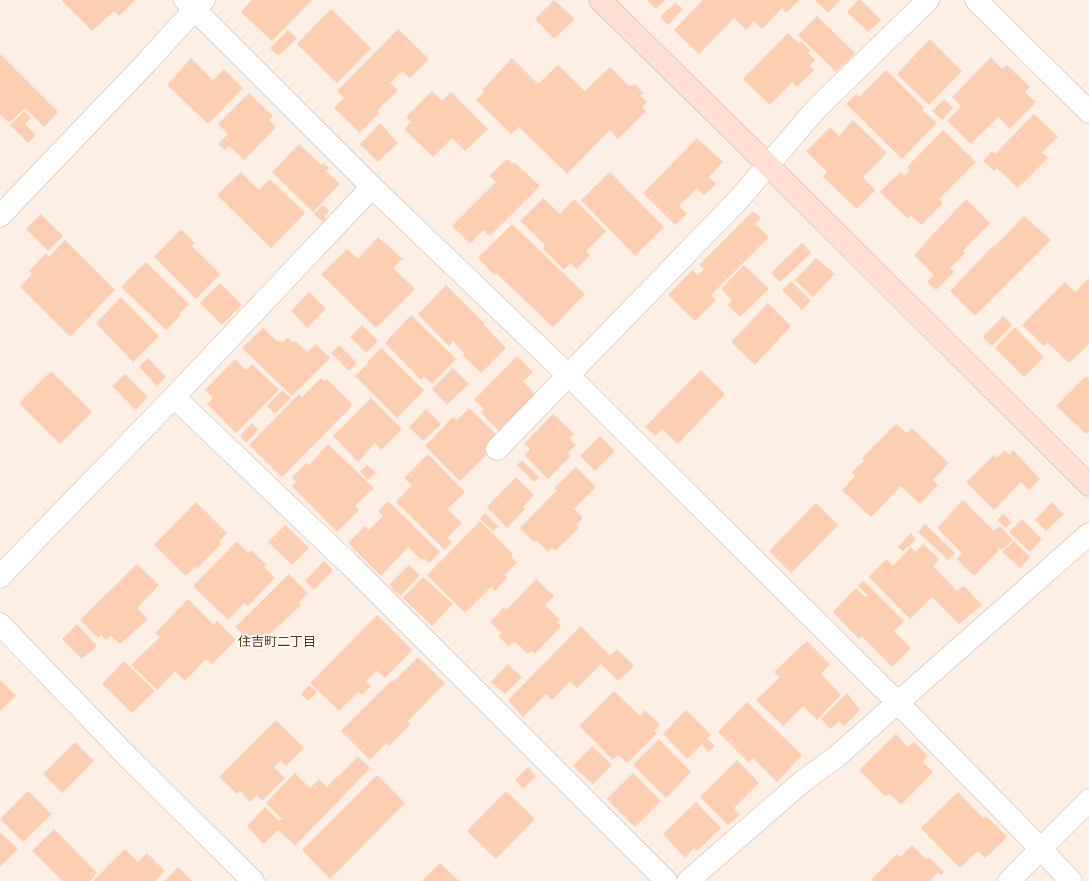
<svg xmlns="http://www.w3.org/2000/svg" width="1089" height="881" viewBox="0 0 1089 881" font-family="'Public Sans','Noto Sans JP',sans-serif">
  <rect width="100%" height="100%" fill="#fdefe4"/>
  <!-- building -->
  <path fill="#fccfb3" d="M63 0H135L119 16 114 11 92 31 62 1Z
    M252 0H312L272 41 241 12Z
    M554 0 575 19 554 39 535 19Z
    M647 0H665L656 9Z
    M703 0H799L786 13 782 8 762 29 754 21 746 30 734 18 699 54 674 30Z
    M815 0H840L828 13Z
    M858 0H861L881 20 868 32 847 12Z
    M675 3 683 9 668 25 660 17Z
    M331 9 371 48 337 83 297 44Z
    M817 16 855 53 836 72 798 35Z
    M398 29 429 59 410 78 402 71 390 83 398 90 377 111 379 113 360 133 334 108 344 98 337 91Z
    M288 30 297 38 278 56 270 48Z
    M788 33 799 43 801 41 811 51 808 53 815 60 809 66 814 70 797 87 792 82 770 105 743 79Z
    M930 39 962 71 929 105 897 74Z
    M0 54 58 112 44 127 25 108 9 123 0 114Z
    M991 57 1002 69 1007 65 1030 87 1025 92 1036 102 1010 129 998 117 971 144 947 121 961 106 952 97Z
    M191 58 213 80 224 69 243 88 208 124 167 85Z
    M512 58 538 84 558 65 585 91 610 67 630 87 634 84 644 93 640 96 647 102 642 107 646 111 618 139 610 130 567 174 519 127 511 134 476 100 484 92 482 90Z
    M886 70 924 108 922 110 937 123 902 159 846 104 856 94 859 97Z
    M432 91 442 101 451 92 488 129 465 151 452 138 433 157 404 129 411 122 406 117Z
    M249 93 273 116 269 120 276 127 244 160 229 146 225 150 218 144 228 134 218 124Z
    M944 99 953 108 942 120 932 111Z
    M24 111 31 118 25 124 36 135 28 143 10 125Z
    M1034 114 1058 137 1042 152 1048 158 1018 188 997 168 994 171 983 161 992 151 995 154Z
    M853 120 887 153 863 177 875 190 857 209 823 177 827 172 806 151 830 127 839 136Z
    M380 123 398 143 378 162 360 144Z
    M943 130 976 162 939 199 943 203 921 225 911 215 908 219 880 192 900 172 905 176 910 170 907 167Z
    M697 138 723 162 709 177 716 184 704 195 697 188 679 206 687 214 675 225 643 193Z
    M299 144 321 165 323 163 329 168 326 171 340 184 313 212 272 172Z
    M507 159 512 164 514 162 540 186 490 236 483 230 470 244 452 226 496 182 489 176Z
    M241 172 259 190 270 179 305 213 271 248 217 195Z
    M610 172 664 227 635 256 581 200Z
    M543 198 560 214 574 199 606 231 586 251 590 255 577 269 570 263 564 270 543 249 545 245 520 221Z
    M966 199 990 223 963 251 965 253 950 268 954 272 936 290 927 282 934 275 914 255Z
    M323 205 329 211 324 216 326 219 323 222 314 214Z
    M753 211 761 218 755 224 769 237 711 295 716 300 695 321 668 295 692 270 698 275 704 269 699 265Z
    M41 214 63 236 48 251 26 229Z
    M1024 216 1051 240 975 316 950 291 993 246 994 247Z
    M512 224 585 294 553 327 496 273 494 275 478 258Z
    M181 229 195 243 192 246 220 274 196 299 154 257Z
    M378 237 403 259 393 268 415 289 376 328 321 274 347 249 358 259Z
    M65 240 115 290 70 337 20 287 32 274 29 271 46 253 49 257Z
    M802 243 811 253 780 282 771 273Z
    M816 258 835 274 813 297 795 280Z
    M146 262 189 304 179 314 180 316 166 330 121 287Z
    M744 265 769 289 740 317 728 305 732 300 721 289Z
    M1089 278V344L1069 363 1048 343 1044 346 1022 325 1065 282 1075 292Z
    M791 281 811 301 802 310 782 290Z
    M220 283 242 305 222 325 200 303Z
    M446 285 485 324 484 325 506 348 481 373 462 355 464 353 453 341 449 346 418 314Z
    M309 292 326 309 307 328 291 311Z
    M121 297 159 336 133 362 96 323Z
    M768 303 791 326 755 365 731 342Z
    M411 315 456 359 432 384 424 376 421 380 385 343Z
    M1003 316 1012 325 992 346 983 337Z
    M362 325 378 341 366 353 350 337Z
    M1015 327 1044 357 1024 377 995 348Z
    M263 328 278 342 280 340 282 343 288 337 293 343 295 341 307 352 316 344 330 358 292 396 242 348Z
    M339 345 357 363 349 371 331 353Z
    M381 348 424 390 397 418 355 376 368 363 367 362Z
    M517 356 533 372 523 381 535 394 499 431 481 413 484 409 474 400Z
    M148 358 166 377 157 386 139 367Z
    M235 359 246 370 252 364 279 390 236 433 207 404 213 398 205 390Z
    M453 368 469 384 447 405 432 389Z
    M701 370 725 394 678 444 662 429 655 436 645 427Z
    M51 371 92 412 60 444 19 403Z
    M125 374 148 397 136 410 112 386Z
    M1086 376 1089 379V431L1086 434 1056 406Z
    M321 378 325 381 327 379 352 404 350 406 351 407 282 477 249 445 299 394 302 397Z
    M282 390 291 398 275 414 267 406Z
    M371 398 402 429 381 450 375 443 358 462 333 436Z
    M469 408 497 435 484 449 488 453 460 481 425 446 453 417 457 420Z
    M426 409 441 424 423 441 409 427Z
    M553 414 574 434 569 438 576 445 568 453 571 456 548 479 524 455 530 449 524 444Z
    M252 423 258 430 246 443 240 436Z
    M896 424 907 433 912 428 949 463 933 480 938 485 920 504 901 486 871 517 842 490 855 476 852 472 864 461 862 458Z
    M600 436 615 451 595 471 580 456Z
    M328 444 374 488 355 506 359 510 337 532 292 486 296 482 292 477 306 463 309 465Z
    M1005 450 1009 455 1013 450 1040 479 1029 490 1021 482 994 510 966 482 994 455 997 458Z
    M428 454 465 492 448 509 462 523 447 538 452 542 445 550 396 502 412 485 404 478Z
    M522 460 539 477 534 482 517 465Z
    M367 465 376 473 368 480 360 471Z
    M576 467 596 487 574 509 583 518 576 525 579 528 555 551 552 548 548 552 536 540 534 542 520 528 557 490 554 488Z
    M516 477 534 495 523 507 525 509 507 528 487 507Z
    M963 500 994 531 1000 526 1013 540 1002 550 999 548 998 549 999 550 974 576 957 559 962 553 937 528Z
    M388 501 440 552 429 563 424 558 422 560 408 547 381 576 348 543 365 526 369 530 383 516 378 511Z
    M196 502 227 533 219 542 221 544 197 569 195 567 186 576 154 545Z
    M1052 502 1064 514 1046 531 1035 520Z
    M816 503 838 525 791 573 769 551Z
    M485 513 498 526 493 531 480 519Z
    M1003 514 1012 522 1006 528 997 520Z
    M1022 519 1042 539 1030 552 1009 532Z
    M480 521 513 554 511 556 517 563 504 575 507 578 495 591 491 587 465 613 427 575Z
    M925 524 955 553 948 560 918 532Z
    M285 525 309 548 292 565 268 542Z
    M911 533 916 540 903 551 898 547Z
    M237 541 248 553 251 550 267 565 264 567 275 578 248 606 244 603 228 620 193 586Z
    M1014 541 1030 557 1020 568 1002 552Z
    M923 544 939 559 933 566 957 591 964 586 982 605 959 624 932 597 910 619 869 577 886 559 893 566 911 547 915 552Z
    M324 561 333 570 314 590 305 581Z
    M137 564 159 585 137 608 148 619 120 644 111 636 106 640 101 635 98 638 80 620Z
    M409 565 420 575 400 596 389 585Z
    M289 574 308 593 299 602 301 605 256 647 235 627Z
    M423 577 453 604 432 626 403 598Z
    M536 579 554 596 545 605 560 620 557 622 561 626 535 654 531 651 528 654 514 641 509 646 498 636 502 633 490 622 504 607 506 610Z
    M863 580 904 621 894 631 911 648 892 667 862 636 859 639 833 612 856 588 865 597 867 595 858 586Z
    M188 599 214 625 217 621 236 640 212 664 206 659 185 681 175 671 157 690 131 665 160 637 155 633Z
    M377 615 412 650 385 678 377 671 366 681 371 686 362 695 358 692 339 711 310 683Z
    M77 624 97 646 82 659 62 639Z
    M581 626 610 656 617 649 634 666 618 681 601 664 577 688 570 681 552 700 546 694 523 717 508 700Z
    M807 641 830 664 821 674 841 695 817 720 803 706 783 726 756 700 780 677 774 672Z
    M418 657 445 683 407 722 411 724 389 746 386 743 370 760 341 731 392 680 394 681Z
    M124 661 155 691 132 713 102 684Z
    M508 664 522 677 505 694 491 682Z
    M0 680 16 696 0 711Z
    M309 685 317 692 308 701 301 694Z
    M614 691 640 716 645 710 660 725 654 730 657 733 627 763 618 755 613 760 579 726Z
    M847 693 860 710 844 726 839 721 831 729 821 719Z
    M747 702 802 755 777 782 753 758 749 763 718 732Z
    M686 710 711 735 707 739 715 746 708 752 702 744 687 759 663 734Z
    M276 720 304 748 286 766 281 760 274 767 285 778 262 801 257 795 250 802 240 791 237 794 219 777Z
    M896 734 908 747 914 742 928 756 923 762 933 772 901 805 889 793 886 797 859 770Z
    M659 739 691 772 666 798 633 765Z
    M75 742 94 761 62 793 43 774Z
    M592 746 612 765 593 784 573 766Z
    M358 756 370 768 295 846 278 830 263 844 247 826 265 807 279 821 282 819 266 803 295 773 310 788 319 779 327 787 337 776 338 777Z
    M737 760 759 783 734 808 740 815 728 825 700 797Z
    M528 767 536 776 523 789 515 780Z
    M633 773 661 801 635 827 607 799Z
    M377 775 405 803 330 879 302 850Z
    M28 791 52 814 23 842 0 819Z
    M506 791 535 819 496 859 467 831Z
    M958 792 983 818 986 816 1007 837 985 858 978 851 960 868 921 828Z
    M696 802 721 828 697 851 694 848 685 858 663 834Z
    M54 829 97 873 90 881H63L32 851Z
    M0 832 18 849 0 867Z
    M912 845 927 860 929 857 944 872 941 875 938 872 929 881H874L872 879 897 854 900 857Z
    M125 849 138 862 147 853 165 871 155 881H93Z
    M440 863 459 881H422Z
    M178 867 192 881H164Z"/>
  <g fill="none" stroke-linecap="round" stroke-linejoin="round">
    <defs>
      <path id="street" d="M185 0 372 187 568 375 898 703 1041 849 1071 881
        M976 0 1089 112
        M0 216 147 62 194 10 204 0
        M174 397 349 564 666 881
        M497 449 739 199 816 109 928 0
        M0 577 11 565 174 397 372 187
        M0 624 122 751 253 881
        M688 881 803 781 836 757 1089 534
        M1009 881 1089 800"/>
      <path id="secondary" d="M600 0 768 165 1089 485"/>
    </defs>
    <!-- street casing -->
    <use href="#street" stroke="#cab5a2" stroke-width="23"/>
    <!-- secondary casing -->
    <use href="#secondary" stroke="#cab5a2" stroke-width="23"/>
    <!-- street -->
    <use href="#street" stroke="#fff" stroke-width="22"/>
    <!-- secondary -->
    <use href="#secondary" stroke="#fedfd1" stroke-width="22"/>
  </g>
  <g text-anchor="middle" dominant-baseline="central" stroke-width="3.5" stroke-linejoin="round" paint-order="stroke">
    <!-- neighbourhood labels -->
    <g font-size="13" fill="#5a3601" stroke="#fff">
      <text x="277" y="641">住吉町二丁目</text>
    </g>
  </g>
</svg>
